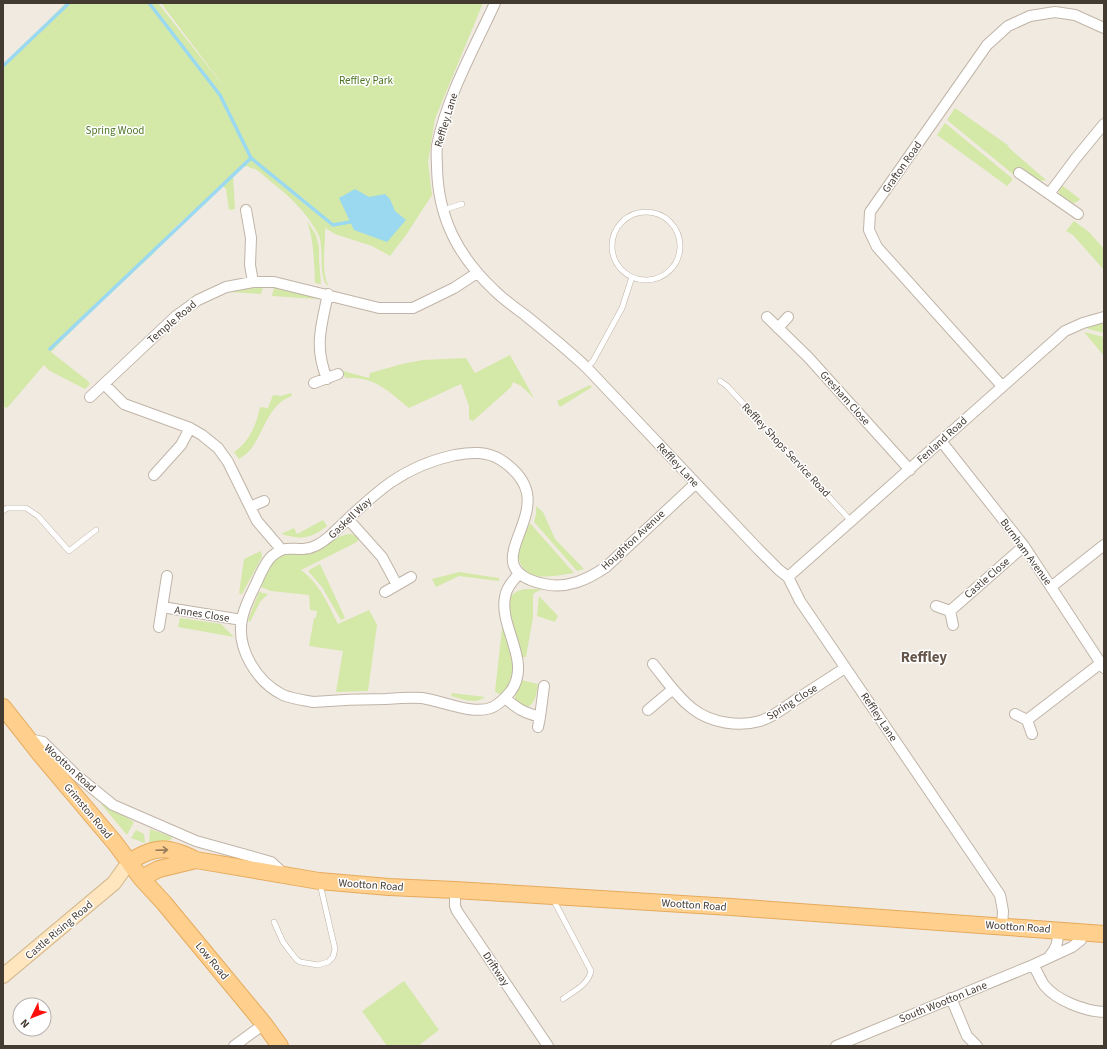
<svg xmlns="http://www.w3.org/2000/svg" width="1107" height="1049" viewBox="0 0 1107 1049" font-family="'Source Sans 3',sans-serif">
  <rect width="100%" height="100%" fill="#f1eae1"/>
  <!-- green -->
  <path fill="#d4e8a8" d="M66 3H158L229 93 161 3H483L435 119 428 162 432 195 406 235 390 256 372 246 335 234 325 228C326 243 320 273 329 286 318 282 324 247 319 236 308 213 290 197 270 181 265 177 261 172 255 169 252 168 250 168 247 166 241 168 235 171 233 177L235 209 229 210 226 189 222 185 172 230 154 253 88 314 51 352 88 381 90 384 85 389 50 371 44 365 7 408 3 406V65Z
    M955 108 1009 146 1008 147 1046 180C1037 183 1028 173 1021 167L1014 175 947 120Z
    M945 123 1013 179 1007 186 937 135Z
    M1060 184 1080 199 1077 202 1073 203 1060 195 1058 188Z
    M307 221 316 235 319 247V260L321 284 315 283C314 261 314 241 307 221Z
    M1074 221 1089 232 1104 249V270L1073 235 1066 231Z
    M257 287H263L261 294 230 292Z
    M274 287 284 289 316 297 318 299 272 296Z
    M1104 323V333L1088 329 1087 327Z
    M1084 332 1104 337V356Z
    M510 355 534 398 521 386 513 382 511 387 473 421 469 419V406L461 384 409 408C388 391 374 376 345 378L343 371 369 378 370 373 402 364 423 360 466 358 475 373Z
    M590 385 592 387 560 407 557 401Z
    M291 393 292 396C269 403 264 432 251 449 248 453 243 456 239 459L234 452C249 443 257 423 260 407L268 408 273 395 281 396Z
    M536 506 543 512 555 539 584 569 577 571 534 522 536 514Z
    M323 520 327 526C310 539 302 540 281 534L294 528 297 534Z
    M530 523 574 573C558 575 530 583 521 565 520 562 518 559 518 556 519 545 525 533 530 523Z
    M351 534 359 537 357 542 301 570C320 584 328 604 338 624L369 610 377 625 368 691 336 692 343 651 309 646 314 618H316L317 611 310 610 309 595 271 591 261 587C265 578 268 565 277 558 287 550 301 554 313 552 327 549 335 534 351 534Z
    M261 551 262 557 242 594 239 593 244 559Z
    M320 564 345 618 341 620 322 587 309 572V570Z
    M459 572 499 578V581L459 576 436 587 432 579Z
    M526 589H542L534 593 533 595V617L526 657H522C519 645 507 613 509 601 511 593 518 590 526 589Z
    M259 592 268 594 260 602 250 622 248 620Z
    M539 596 558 616 555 622 537 616Z
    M180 618 221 624 234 637 178 627Z
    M502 628H505L515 668 513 677 503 695 495 692Z
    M521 680 538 684C536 694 536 705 525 708 509 698 516 696 521 680Z
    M452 693 485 697C475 705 463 699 451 696Z
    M103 803 134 822 127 835 101 804Z
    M150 829 172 837 171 840 149 843Z
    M136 830 144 834 145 843 131 838Z
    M404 981 439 1030 418 1046H387L362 1011Z"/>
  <!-- water -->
  <path fill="#9bd9f1" d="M355 189 369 197 385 194 390 199 395 211 406 220 387 242 354 230 339 198Z"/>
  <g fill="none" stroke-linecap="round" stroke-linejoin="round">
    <!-- stream -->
    <path stroke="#9bd9f1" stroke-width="3.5" d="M149 3 220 95 251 158 333 225 350 222
      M3 66 69 3
      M50 349 251 158"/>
    <defs>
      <path id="lane" d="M443 210 462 204
        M612 246a34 34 0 1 1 68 0a34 34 0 1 1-68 0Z
        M587 368 593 361 622 308 632 277
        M720 381 727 386 851 521
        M3 511 7 508H26L38 516 69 551 96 530
        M553 899 591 971C588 985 574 991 563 999
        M274 922 283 942 296 959 300 962 318 965 328 962 333 957 335 949 320 884"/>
      <path id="street" d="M495 3C474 49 447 96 437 146 436 153 437 161 437 167 438 218 458 256 494 290 503 299 514 307 525 315 546 332 567 349 587 368L758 549 779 570 788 577 800 601 1000 895 1003 911 1002 926
        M1019 173 1078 214
        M1049 194 1076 158 1104 124
        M246 210 251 238 250 265 253 282
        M767 317 808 357 910 470
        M778 328 788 317
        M327 379C314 346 321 327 328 294
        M314 383 338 374
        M104 384 124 404 190 428 202 435 218 448 228 462 257 521 281 549
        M1002 386 877 247 869 230 870 212 987 45 1008 26 1030 16 1055 12 1075 15 1104 28
        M90 397 176 316 198 300 226 287 253 282H274L379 308H413L454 288 477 273
        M941 441 1024 546 1104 668
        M154 475 181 445 190 428
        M250 507 264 501
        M348 519 382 557 397 585
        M519 574C513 580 506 589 505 597 499 628 532 661 511 691 506 697 501 703 493 707 474 716 443 701 422 698 410 697 398 698 386 699 361 699 337 700 313 702 303 700 293 699 283 695 257 682 236 649 242 619 244 608 249 598 254 588 259 578 264 563 272 556 284 546 289 549 303 549 313 549 323 542 330 536 370 498 398 467 455 455 471 452 487 451 501 460 513 468 524 479 527 493 534 531 481 570 544 584 567 589 587 580 606 567L695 484
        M788 577 1065 331 1083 323 1104 317
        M1051 587 1104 545
        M385 592 411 577
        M936 606 950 611 953 625
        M162 607 242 620
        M950 611 1024 546
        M159 627 167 576
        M653 664C666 680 677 697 693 709 711 723 739 727 760 721 773 717 784 708 794 701 811 690 828 679 845 668
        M505 698C519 710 523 712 540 717L544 686
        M648 710 673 689
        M1015 714 1027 720 1032 734
        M1027 720 1101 663
        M538 727 540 717
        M29 739 43 742 76 775 113 805 196 841 271 862 285 875
        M455 890V906L457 911 548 1046
        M1049 957C1057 947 1058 943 1058 930
        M1033 965C1037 971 1040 979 1044 985 1057 1001 1085 1011 1104 1012
        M951 998 967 1036 977 1046
        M234 1046 264 1024
        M836 1046 1033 965 1072 947 1081 940 1082 933"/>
      <path id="secondary" d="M3 976 114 883 129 862"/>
      <path id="primary" d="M3 707 40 754 115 843 141 878 164 903 264 1024 280 1046
        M129 862C156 845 168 846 196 860L319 881 389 887 455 890 731 907 1104 934
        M141 878 159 869 196 860"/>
    </defs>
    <!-- lane casing -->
    <use href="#lane" stroke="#c0b4a7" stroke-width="6"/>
    <!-- street casing -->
    <use href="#street" stroke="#c0b4a7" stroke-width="12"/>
    <!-- secondary casing -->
    <use href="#secondary" stroke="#d6bb91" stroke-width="16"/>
    <!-- primary casing -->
    <use href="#primary" stroke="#e6aa5b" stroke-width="18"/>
    <!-- lane -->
    <use href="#lane" stroke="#fff" stroke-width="5"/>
    <!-- street -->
    <use href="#street" stroke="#fff" stroke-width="10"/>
    <!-- secondary -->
    <use href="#secondary" stroke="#ffe6be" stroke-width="14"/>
    <!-- primary -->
    <use href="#primary" stroke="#ffcf8d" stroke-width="16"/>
  </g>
  <!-- one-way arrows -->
  <defs><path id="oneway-shaft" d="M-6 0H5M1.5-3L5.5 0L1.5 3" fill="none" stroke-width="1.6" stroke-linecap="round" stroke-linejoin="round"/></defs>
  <use stroke="#987d5b" href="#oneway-shaft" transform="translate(162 850) rotate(-2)"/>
  <g text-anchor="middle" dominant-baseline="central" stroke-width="3" stroke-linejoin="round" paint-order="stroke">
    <!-- park labels -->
    <g font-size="11" fill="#4e7525" stroke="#fff">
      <text x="366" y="80">Reffley Park</text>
      <text x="115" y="130">Spring Wood</text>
    </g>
    <!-- street labels -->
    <g font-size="11" fill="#433a32" stroke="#fff">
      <text transform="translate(446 120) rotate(-73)">Reffley Lane</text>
      <text transform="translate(902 167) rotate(-55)">Grafton Road</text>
      <text transform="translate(172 322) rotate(-40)">Temple Road</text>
      <text transform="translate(845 398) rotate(48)">Gresham Close</text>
      <text transform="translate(942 440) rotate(-42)">Fenland Road</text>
      <text transform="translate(786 450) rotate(47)">Reffley Shops Service Road</text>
      <text transform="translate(678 465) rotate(47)">Reffley Lane</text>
      <text transform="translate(350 518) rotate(-43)">Gaskell Way</text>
      <text transform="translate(633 540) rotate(-43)">Houghton Avenue</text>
      <text transform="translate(1026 552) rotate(54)">Burnham Avenue</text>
      <text transform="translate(987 578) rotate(-41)">Castle Close</text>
      <text transform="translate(202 614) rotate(9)">Annes Close</text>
      <text transform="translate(792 702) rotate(-32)">Spring Close</text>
      <text transform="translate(879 717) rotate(56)">Reffley Lane</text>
      <text transform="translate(70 768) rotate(42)">Wootton Road</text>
      <text transform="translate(88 811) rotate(50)">Grimston Road</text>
      <text transform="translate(371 885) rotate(4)">Wootton Road</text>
      <text transform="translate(694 905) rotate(4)">Wootton Road</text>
      <text transform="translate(1018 927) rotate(4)">Wootton Road</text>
      <text transform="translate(59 930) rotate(-40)">Castle Rising Road</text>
      <text transform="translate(212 961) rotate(50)">Low Road</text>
      <text transform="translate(496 969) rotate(56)">Driftway</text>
      <text transform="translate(943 1002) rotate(-22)">South Wootton Lane</text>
    </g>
    <!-- district labels -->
    <g font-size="15" font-weight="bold" fill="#665649" stroke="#fff">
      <text x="924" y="657">Reffley</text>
    </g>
  </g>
  <!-- border -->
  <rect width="1107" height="1049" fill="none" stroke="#433a32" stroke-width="8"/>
  <!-- north arrow -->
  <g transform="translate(32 1017) rotate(227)"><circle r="19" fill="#ffffff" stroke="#b4b0ad"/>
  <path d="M0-3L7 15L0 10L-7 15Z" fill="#ff0f0b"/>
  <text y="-6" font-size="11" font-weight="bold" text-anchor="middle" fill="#433a32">N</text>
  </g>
</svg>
